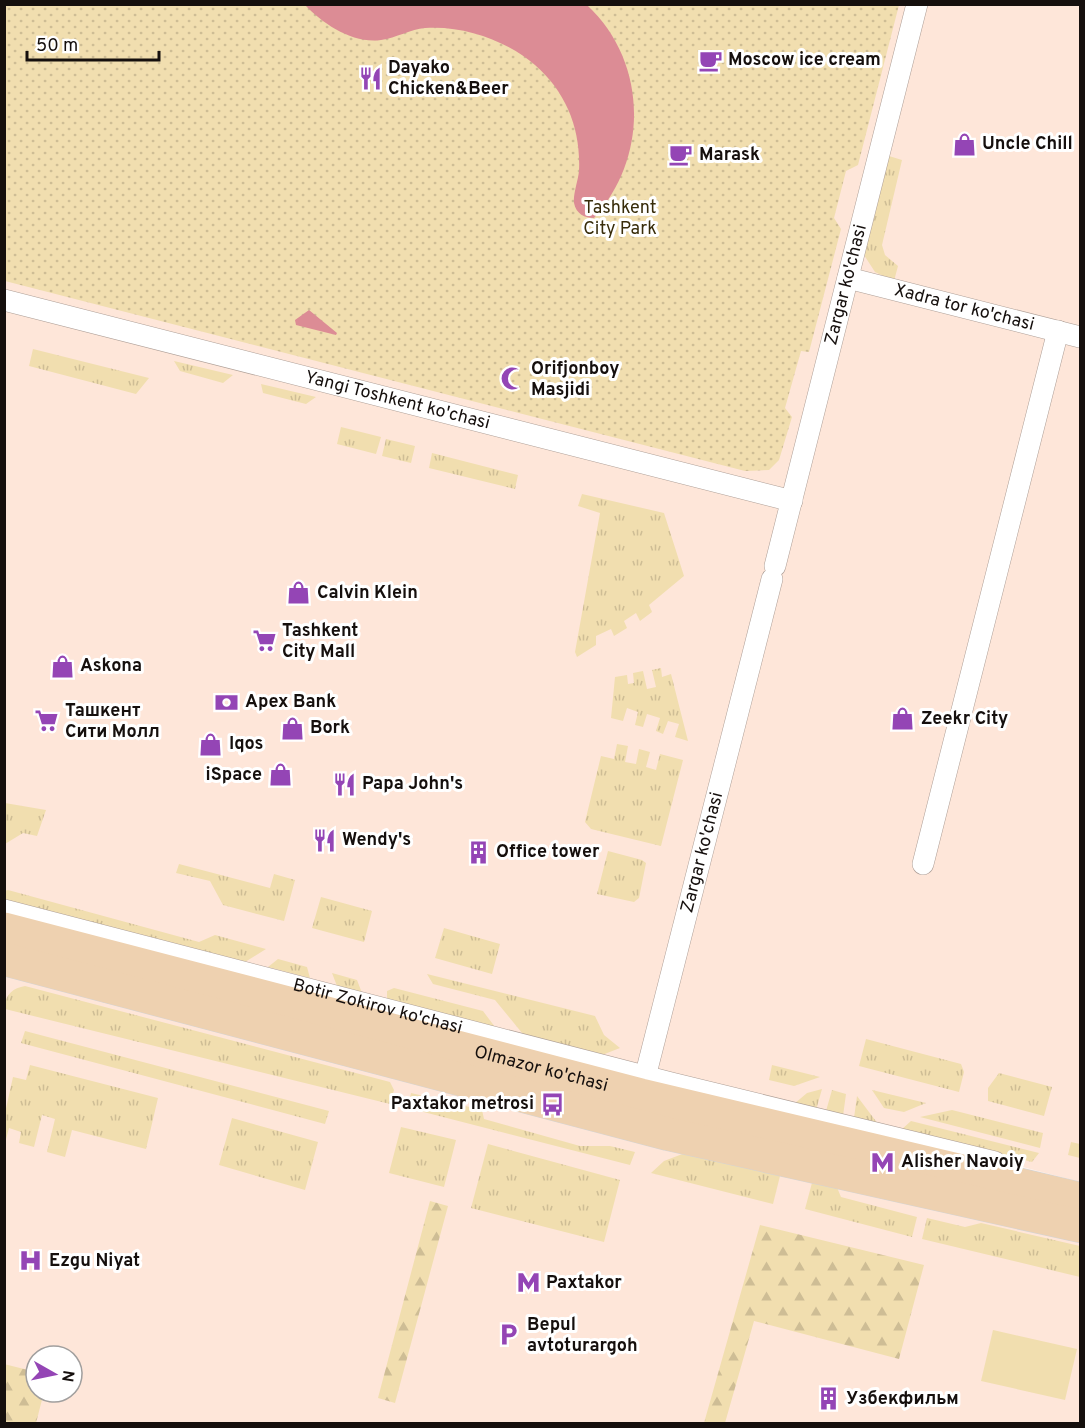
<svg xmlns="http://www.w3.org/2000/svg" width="1085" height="1428" viewBox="0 0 1085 1428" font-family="Overpass,sans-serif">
  <defs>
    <pattern id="grass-tufts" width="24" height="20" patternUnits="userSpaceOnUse" patternTransform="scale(1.5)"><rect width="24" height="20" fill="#f1deaf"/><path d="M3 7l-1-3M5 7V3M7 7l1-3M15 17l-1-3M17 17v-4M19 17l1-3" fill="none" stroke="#cebd95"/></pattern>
    <pattern id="forest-firs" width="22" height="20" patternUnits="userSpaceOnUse" patternTransform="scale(1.5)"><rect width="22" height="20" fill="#f1deaf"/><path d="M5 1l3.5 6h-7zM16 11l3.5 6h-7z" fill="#cebd95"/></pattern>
    <pattern id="park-dots" width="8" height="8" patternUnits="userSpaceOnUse" patternTransform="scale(1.5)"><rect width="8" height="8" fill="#f1deaf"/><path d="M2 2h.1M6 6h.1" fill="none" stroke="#cebd95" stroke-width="1.8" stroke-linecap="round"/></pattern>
  </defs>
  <rect width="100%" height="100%" fill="#fff5f0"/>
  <!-- built -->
  <path fill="#fee6d9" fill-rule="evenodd" d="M4 5H1080V1182L5 902Z
    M4 959 1080 1226V1423H5ZM36 1356H72V1392H36Z"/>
  <!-- grass -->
  <path fill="url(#grass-tufts)" d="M889 156 902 160 882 245 885 255 898 266 894 281 875 272 864 255Z
    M33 349 149 378 136 394 29 366Z
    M174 361 233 375 223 383 180 371Z
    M261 384 316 397 306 404 263 393Z
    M341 427 381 437 376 454 337 444Z
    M386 439 415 446 411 463 382 456Z
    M432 453 518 475 515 489 429 468Z
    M582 494 664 513 684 576 649 605 652 612 640 621 636 613 624 621 627 628 614 636 611 629 596 636V645L577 657 575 652 600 513 578 506Z
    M661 668 662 677 671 674 688 741 675 737 679 724 668 721 663 734 656 731 660 718 647 714 643 727 635 725 638 712 627 708 623 721 611 718 615 677 627 675 628 684 634 683 633 673 643 671 647 689 656 687 652 670Z
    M617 744 628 746 625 762 636 764 639 749 650 752 646 767 656 770 660 754 683 760 661 846 591 829 585 822 601 756 614 759Z
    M5 803 46 810 37 836 23 833 5 844Z
    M608 851 642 860 646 863 639 898 634 902 597 894Z
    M179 864 270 888 274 874 295 880 284 921 223 905 210 881 176 873Z
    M8 890 199 942 215 935 266 949 245 962 5 900 4 891Z
    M321 897 372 911 364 942 312 928Z
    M444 928 500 944 492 974 435 958Z
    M278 959 307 967 310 978 268 967Z
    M332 973 357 980 362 993 337 986Z
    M427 974 595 1016 604 1035 620 1048 602 1055 527 1039 495 1000 433 984Z
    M25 986 390 1082 394 1090 390 1104 5 1009C4 995 13 988 25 986Z
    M394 988 483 1011 498 1031 387 999V991Z
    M25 1031 329 1111 325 1124 21 1043Z
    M866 1039 961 1064 964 1072 959 1092 859 1066Z
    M30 1065 158 1098 146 1149 72 1130 65 1157 47 1152 55 1119 42 1115 34 1147 19 1143 21 1132 9 1128 5 1143V1113L13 1077 26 1080Z
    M772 1065 820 1077 794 1086 769 1080Z
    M999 1073 1052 1087 1044 1116 988 1101V1088Z
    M822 1089 816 1110 794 1104 807 1093Z
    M832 1090 846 1094 843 1116 826 1111Z
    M872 1090 926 1103 904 1112 884 1108Z
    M411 1093 482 1110 484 1119 580 1146H610L635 1152 630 1165 408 1108Z
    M857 1096 878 1124 854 1118Z
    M952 1110 1043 1133 1040 1148 920 1117Z
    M232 1118 318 1142 305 1190 219 1165Z
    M911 1121 1039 1153 1032 1162 901 1130Z
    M401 1127 456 1140 444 1187 389 1173Z
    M1071 1142 1080 1144V1158L1068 1155Z
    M488 1144 620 1180 604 1242 471 1208Z
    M685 1153 780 1176 773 1204 651 1173 664 1161Z
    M813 1179 836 1185 841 1197 917 1217 912 1237 805 1209Z
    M927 1218 965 1227 981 1223 1080 1246V1277L922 1239Z"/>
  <!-- forest -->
  <path fill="url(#forest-firs)" d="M430 1201 448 1206 395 1403 378 1398Z
    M760 1225 924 1265 899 1359 754 1321 725 1423H704Z
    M4 1364 36 1372V1392H44L36 1423H5Z"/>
  <!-- park -->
  <path fill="url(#park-dots)" d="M4 5H899L858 165 846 171 834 218 841 229 809 352 801 351 785 408 792 417 779 460 769 470 745 471 5 281Z"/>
  <!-- pitch -->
  <path fill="#f1deaf" d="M993 1330 1077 1349 1065 1400 981 1381Z"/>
  <!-- water -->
  <path fill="#dc8c95" d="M305 5H587C648 62 649 157 594 218 585 218 576 214 574 203 573 194 578 181 579 171 581 130 567 93 535 65 507 41 464 25 425 28 411 29 396 38 381 40 353 44 323 24 305 5Z
    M309 310 337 333 336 335 296 325 295 320Z"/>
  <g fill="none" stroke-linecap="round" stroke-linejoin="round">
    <defs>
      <g id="street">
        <path id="s1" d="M848 278 1080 337"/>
        <path id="s2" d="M4 300 792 501"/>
        <path id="s3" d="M775 566 917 4"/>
        <path d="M923 864 1058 331"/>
        <path id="s4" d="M4 910 671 1083 995 1162"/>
        <path id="s5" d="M642 1089 772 579"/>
      </g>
      <g id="primary">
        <path id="s6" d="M4 929 641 1095 1080 1199"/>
        <path d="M4 959 668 1134 1080 1226"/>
      </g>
    </defs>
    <!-- street casing -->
    <use href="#street" stroke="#ae9f97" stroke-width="22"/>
    <!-- primary casing -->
    <use href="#primary" stroke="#d5d4d3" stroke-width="34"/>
    <!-- street -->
    <use href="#street" stroke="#fff" stroke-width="21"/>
    <!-- primary -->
    <use href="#primary" stroke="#eed1b0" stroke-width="33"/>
  </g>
  <!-- icons -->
  <defs>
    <symbol id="cafe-bare" viewBox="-9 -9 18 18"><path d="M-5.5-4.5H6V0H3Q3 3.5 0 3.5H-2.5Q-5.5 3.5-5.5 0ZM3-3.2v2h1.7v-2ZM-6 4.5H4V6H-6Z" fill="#9445b5" stroke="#fff" stroke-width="2.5" paint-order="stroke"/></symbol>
    <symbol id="restaurant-bare" viewBox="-9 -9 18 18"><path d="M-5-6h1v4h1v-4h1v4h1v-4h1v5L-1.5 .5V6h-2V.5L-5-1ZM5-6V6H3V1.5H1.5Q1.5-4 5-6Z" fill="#9445b5" stroke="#fff" stroke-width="2.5" paint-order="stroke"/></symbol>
    <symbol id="shop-bare" viewBox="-9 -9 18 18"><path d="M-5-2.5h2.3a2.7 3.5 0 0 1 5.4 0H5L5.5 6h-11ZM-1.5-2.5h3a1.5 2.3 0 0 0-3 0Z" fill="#9445b5" stroke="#fff" stroke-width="2.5" paint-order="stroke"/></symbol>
    <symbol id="mosque-bare" viewBox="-9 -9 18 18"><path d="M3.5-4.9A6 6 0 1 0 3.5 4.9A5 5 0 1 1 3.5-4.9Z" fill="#9445b5" stroke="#fff" stroke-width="2.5" paint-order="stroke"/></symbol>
    <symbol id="supermarket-bare" viewBox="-9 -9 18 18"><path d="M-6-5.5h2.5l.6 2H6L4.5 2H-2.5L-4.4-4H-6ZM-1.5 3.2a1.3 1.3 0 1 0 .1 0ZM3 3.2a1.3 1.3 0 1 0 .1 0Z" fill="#9445b5" stroke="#fff" stroke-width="2.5" paint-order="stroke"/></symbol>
    <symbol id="bank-bare" viewBox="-9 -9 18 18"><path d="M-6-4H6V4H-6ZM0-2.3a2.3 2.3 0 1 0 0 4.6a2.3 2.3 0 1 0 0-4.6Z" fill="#9445b5" stroke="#fff" stroke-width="2.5" paint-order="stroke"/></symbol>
    <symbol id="building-bare" viewBox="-9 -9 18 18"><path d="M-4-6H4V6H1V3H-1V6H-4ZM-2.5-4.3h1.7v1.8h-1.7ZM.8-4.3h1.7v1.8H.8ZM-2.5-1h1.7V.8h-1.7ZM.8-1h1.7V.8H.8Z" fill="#9445b5" stroke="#fff" stroke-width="2.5" paint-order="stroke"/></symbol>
    <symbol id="bus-bare" viewBox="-9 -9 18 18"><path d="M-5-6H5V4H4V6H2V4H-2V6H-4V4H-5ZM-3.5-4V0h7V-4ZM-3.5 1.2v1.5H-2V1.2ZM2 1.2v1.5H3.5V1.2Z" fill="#9445b5" stroke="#fff" stroke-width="2.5" paint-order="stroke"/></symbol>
    <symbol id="metro-bare" viewBox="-9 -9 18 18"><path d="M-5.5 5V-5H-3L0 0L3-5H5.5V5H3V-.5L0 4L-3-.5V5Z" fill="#9445b5" stroke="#fff" stroke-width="2.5" paint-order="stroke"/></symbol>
    <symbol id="hospital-bare" viewBox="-9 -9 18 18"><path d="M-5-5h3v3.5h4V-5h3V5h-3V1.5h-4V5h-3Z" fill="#9445b5" stroke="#fff" stroke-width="2.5" paint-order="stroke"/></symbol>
    <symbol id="parking-bare" viewBox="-9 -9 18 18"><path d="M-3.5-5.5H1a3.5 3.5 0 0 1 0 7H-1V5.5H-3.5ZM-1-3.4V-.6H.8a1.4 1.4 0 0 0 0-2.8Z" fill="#9445b5" stroke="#fff" stroke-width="2.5" paint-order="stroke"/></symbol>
  </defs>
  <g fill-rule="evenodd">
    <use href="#cafe-bare" x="694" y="44" width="33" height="33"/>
    <use href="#restaurant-bare" x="354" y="62" width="33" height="33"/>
    <use href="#shop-bare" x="948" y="128" width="33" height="33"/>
    <use href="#cafe-bare" x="664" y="138" width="33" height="33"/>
    <use href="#mosque-bare" x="496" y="362" width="33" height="33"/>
    <use href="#shop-bare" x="282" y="576" width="33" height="33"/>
    <use href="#supermarket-bare" x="248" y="624" width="33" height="33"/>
    <use href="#shop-bare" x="46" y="650" width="33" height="33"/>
    <use href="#bank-bare" x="210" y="686" width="33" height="33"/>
    <use href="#shop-bare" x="886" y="702" width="33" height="33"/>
    <use href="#supermarket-bare" x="30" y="704" width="33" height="33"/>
    <use href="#shop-bare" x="276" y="712" width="33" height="33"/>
    <use href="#shop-bare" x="194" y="728" width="33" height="33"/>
    <use href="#shop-bare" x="264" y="758" width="33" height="33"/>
    <use href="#restaurant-bare" x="328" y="768" width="33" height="33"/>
    <use href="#restaurant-bare" x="308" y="824" width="33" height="33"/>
    <use href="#building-bare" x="462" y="836" width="33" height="33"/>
    <use href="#bus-bare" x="536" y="1088" width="33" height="33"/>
    <use href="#metro-bare" x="866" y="1146" width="33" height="33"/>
    <use href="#hospital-bare" x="14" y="1244" width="33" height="33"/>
    <use href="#metro-bare" x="512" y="1266" width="33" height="33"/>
    <use href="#parking-bare" x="492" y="1318" width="33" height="33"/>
    <use href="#building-bare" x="812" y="1382" width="33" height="33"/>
  </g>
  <g text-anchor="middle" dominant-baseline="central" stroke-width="6" stroke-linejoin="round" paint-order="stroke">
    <!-- poi labels -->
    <g font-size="18" font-weight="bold" fill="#150f0d" stroke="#fff" text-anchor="start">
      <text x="728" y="60">Moscow ice cream</text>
      <text x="388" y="68">Dayako<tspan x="388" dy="21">Chicken&amp;Beer</tspan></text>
      <text x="982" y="144">Uncle Chill</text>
      <text x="699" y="155">Marask</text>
      <text x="531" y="369">Orifjonboy<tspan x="531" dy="21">Masjidi</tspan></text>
      <text x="317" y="593">Calvin Klein</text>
      <text x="282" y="631">Tashkent<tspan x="282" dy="21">City Mall</tspan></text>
      <text x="80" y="666">Askona</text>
      <text x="245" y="702">Apex Bank</text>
      <text x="65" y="711">Ташкент<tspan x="65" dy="21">Сити Молл</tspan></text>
      <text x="921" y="719">Zeekr City</text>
      <text x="310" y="728">Bork</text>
      <text x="229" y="744">Iqos</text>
      <text x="262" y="775" text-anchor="end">iSpace</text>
      <text x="362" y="784">Papa John's</text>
      <text x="342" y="840">Wendy's</text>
      <text x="496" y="852">Office tower</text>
      <text x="534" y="1104" text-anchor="end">Paxtakor metrosi</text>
      <text x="901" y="1162">Alisher Navoiy</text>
      <text x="49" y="1261">Ezgu Niyat</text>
      <text x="546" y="1283">Paxtakor</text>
      <text x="527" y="1325">Bepul<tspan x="527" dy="21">avtoturargoh</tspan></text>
      <text x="846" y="1399">Узбекфильм</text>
    </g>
    <!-- park labels -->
    <g font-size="18" fill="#382c0a" stroke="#fff">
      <text x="620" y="208">Tashkent<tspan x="620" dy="21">City Park</tspan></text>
    </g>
    <!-- street labels -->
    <g font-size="18" fill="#150f0d" stroke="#fff">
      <text stroke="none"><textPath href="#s3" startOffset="290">Zargar ko'chasi</textPath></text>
      <text stroke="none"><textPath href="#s1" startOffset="120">Xadra tor ko'chasi</textPath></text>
      <text stroke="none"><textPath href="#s2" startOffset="406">Yangi Toshkent ko'chasi</textPath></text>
      <text stroke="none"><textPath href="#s5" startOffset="244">Zargar ko'chasi</textPath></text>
      <text stroke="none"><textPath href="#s4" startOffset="386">Botir Zokirov ko'chasi</textPath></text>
      <text stroke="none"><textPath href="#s6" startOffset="555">Olmazor ko'chasi</textPath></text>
    </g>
  </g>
  <!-- border -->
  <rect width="1085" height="1428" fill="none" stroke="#150f0d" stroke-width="12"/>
  <!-- north arrow -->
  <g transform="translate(54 1374) rotate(99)"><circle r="28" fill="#ffffff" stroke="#a19f9e" stroke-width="1.5"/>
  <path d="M0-4.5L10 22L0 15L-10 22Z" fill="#9445b5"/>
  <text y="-9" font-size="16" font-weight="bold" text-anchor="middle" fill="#150f0d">N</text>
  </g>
  <!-- scale -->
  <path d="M27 51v9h132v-9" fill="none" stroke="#150f0d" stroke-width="3"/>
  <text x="36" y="51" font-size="18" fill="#150f0d" stroke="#ffffff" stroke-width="4.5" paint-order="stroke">50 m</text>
</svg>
